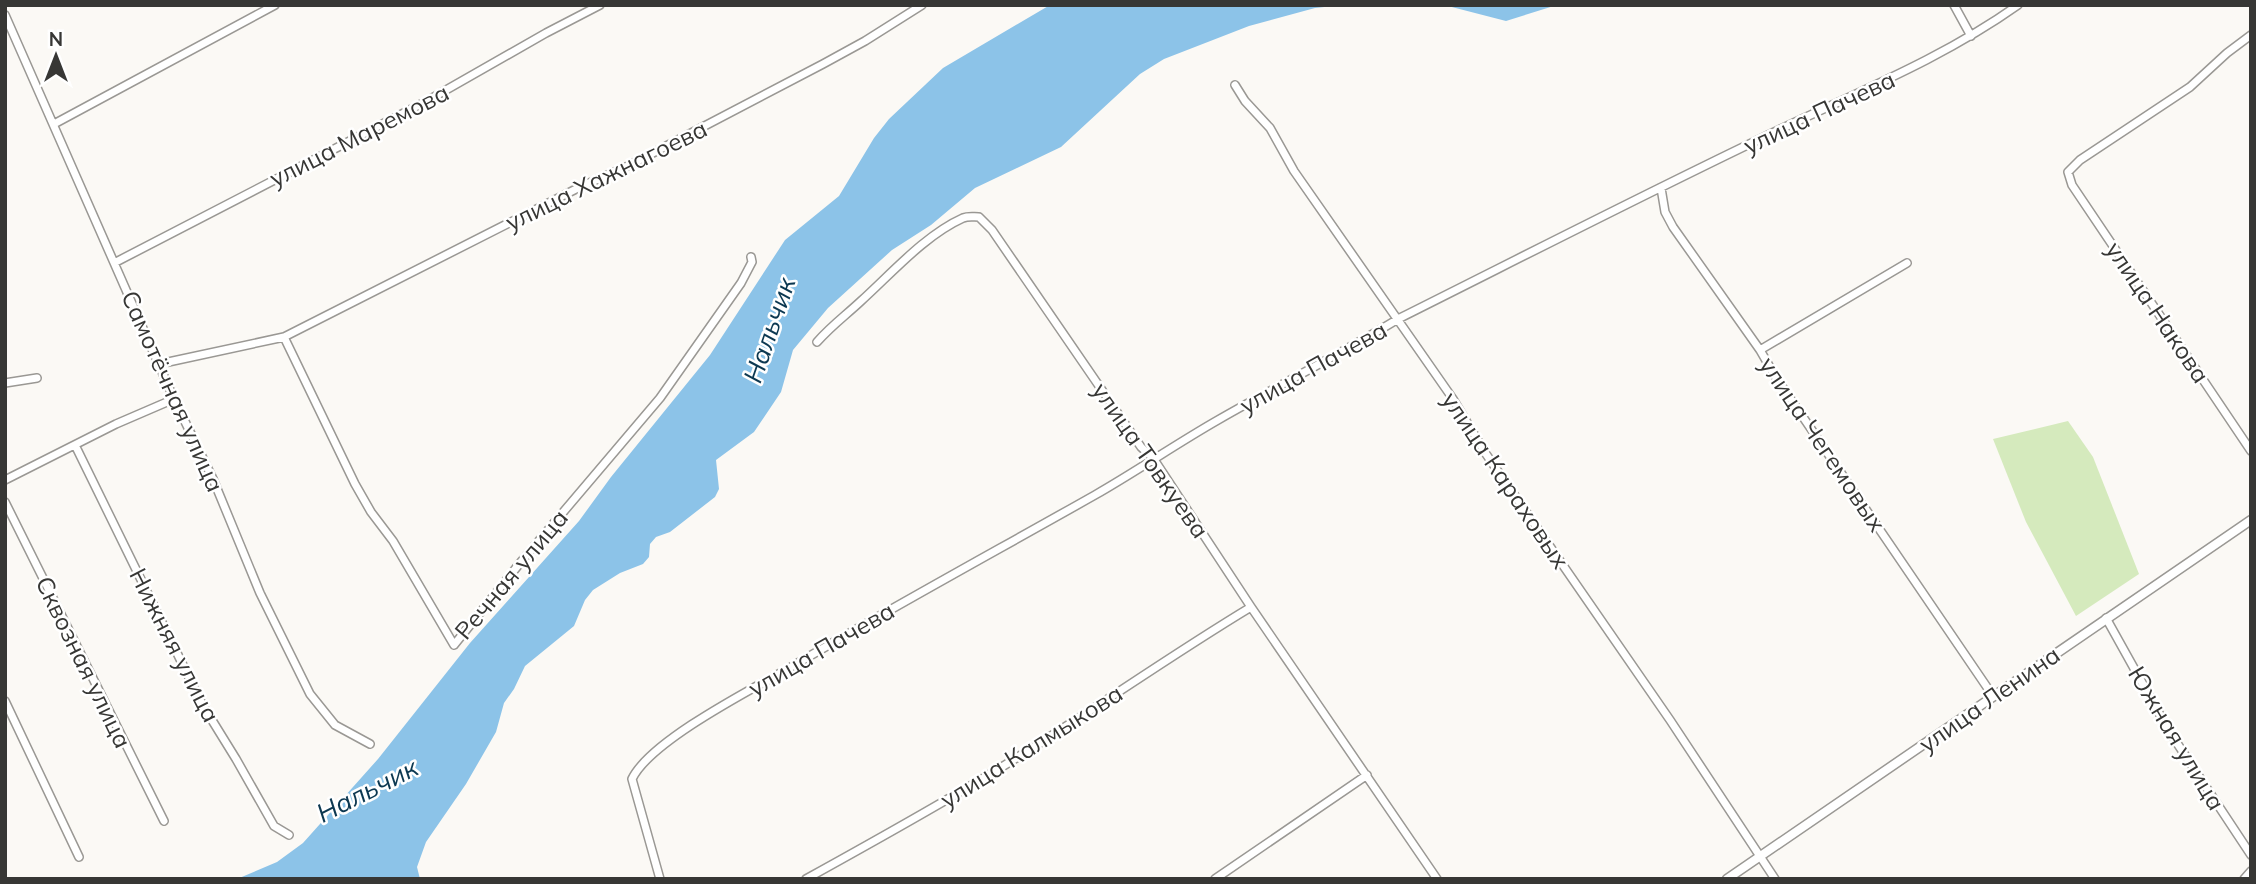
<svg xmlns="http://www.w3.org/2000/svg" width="2256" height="884" viewBox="0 0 2256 884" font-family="Mulish,sans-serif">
  <rect width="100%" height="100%" fill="#fbf9f5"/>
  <!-- green -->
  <path fill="#d5eabd" d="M2068 421 2093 457 2139 574 2076 616 2026 522 1993 439Z"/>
  <!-- water -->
  <path fill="#8cc3e8" d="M1050 5H1343L1315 8 1249 26 1164 59 1140 74 1061 147 975 188 931 225 892 250 828 308 793 350 781 392 754 432 716 460 719 489 715 497 670 532 656 537 650 544 649 557 643 564 620 573 593 590 585 600 574 626 525 666 514 689 504 703 496 732 466 784 426 842 417 867 420 879H237L277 862 303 843 378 759 470 643 579 521 611 477 710 355 785 240 839 196 874 138 889 119 943 68Z
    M1444 5H1557L1506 21Z"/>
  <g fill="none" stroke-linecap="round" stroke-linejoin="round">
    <defs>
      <path id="minor" d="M1954 5 1971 36
        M5 15 174 399 213 479 260 593 310 694 335 725 370 744
        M2251 35 2227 53 2190 87 2080 160 2068 172 2072 185 2251 451
        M1235 85 1245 101 1270 128 1294 171 1453 399 1486 454 1670 720 1775 879
        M54 124 275 5
        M1661 188 1665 212 1673 227 1760 350 1775 376 1993 696
        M116 262 425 102 546 33 600 5
        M284 337 580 187 630 165 823 64 865 41 922 5
        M817 342C832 325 845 316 861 301 891 274 925 235 963 218 968 216 973 217 979 217L992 230 1141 447 1153 458 1251 607 1437 879
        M1760 350 1907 263
        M159 364 284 337 355 484 371 512 393 541 454 645 520 563 660 398 741 283 752 262 751 257
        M5 383 37 378
        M75 445 202 704 236 759 274 826 289 835
        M5 480 116 424 174 399
        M5 502 164 821
        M2106 618 2169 731 2251 855
        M5 701 79 857
        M660 879 632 779C650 741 752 689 791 667 891 608 994 552 1095 495 1137 471 1176 444 1218 420 1277 386 1339 355 1398 319 1520 258 1641 196 1764 137 1850 95 1939 61 2018 5
        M806 879C873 842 940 805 1005 765 1088 714 1168 657 1251 607
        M1215 879 1367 775
        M2244 879 2251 871"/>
      <path id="tertiary" d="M1727 879 2251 520"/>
    </defs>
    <!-- minor casing -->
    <use href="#minor" stroke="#9a9894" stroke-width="10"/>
    <!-- tertiary casing -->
    <use href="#tertiary" stroke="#9a9894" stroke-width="11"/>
    <!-- minor -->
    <use href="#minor" stroke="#fff" stroke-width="7"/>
    <!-- tertiary -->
    <use href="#tertiary" stroke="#fff" stroke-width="8"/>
  </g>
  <g text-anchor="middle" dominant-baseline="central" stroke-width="5" stroke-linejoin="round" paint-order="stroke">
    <!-- street labels -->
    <g font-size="24" fill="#373735" stroke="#fff">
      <text transform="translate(1819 112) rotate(-25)">улица Пачева</text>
      <text transform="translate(359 135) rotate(-27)">улица Маремова</text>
      <text transform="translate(606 175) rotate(-26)">улица Хажнагоева</text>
      <text transform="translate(2158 312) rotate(56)">улица Накова</text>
      <text transform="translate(1313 367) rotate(-29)">улица Пачева</text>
      <text transform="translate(173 391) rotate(66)">Самотёчная улица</text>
      <text transform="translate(1823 444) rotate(56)">улица Чегемовых</text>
      <text transform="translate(1151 460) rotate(55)">улица Товкуева</text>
      <text transform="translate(1506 480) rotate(56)">улица Караховых</text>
      <text transform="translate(511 574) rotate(-50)">Речная улица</text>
      <text transform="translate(175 645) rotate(63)">Нижняя улица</text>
      <text transform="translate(821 649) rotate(-30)">улица Пачева</text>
      <text transform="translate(84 662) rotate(64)">Сквозная улица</text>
      <text transform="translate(1989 699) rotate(-35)">улица Ленина</text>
      <text transform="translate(2177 738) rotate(59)">Южная улица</text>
      <text transform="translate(1031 746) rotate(-32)">улица Калмыкова</text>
    </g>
    <!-- water labels -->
    <g font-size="26" font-style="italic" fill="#0c3851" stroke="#fff">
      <text transform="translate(769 330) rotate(-71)">Нальчик</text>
      <text transform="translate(367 790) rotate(-27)">Нальчик</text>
    </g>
  </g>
  <!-- border -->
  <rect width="2256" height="884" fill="none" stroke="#373735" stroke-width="14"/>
  <!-- north arrow -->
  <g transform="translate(56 56)" stroke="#ffffff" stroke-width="5" paint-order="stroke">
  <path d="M0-5L12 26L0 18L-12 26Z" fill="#373735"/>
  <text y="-10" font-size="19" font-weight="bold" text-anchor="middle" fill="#373735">N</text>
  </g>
</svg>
